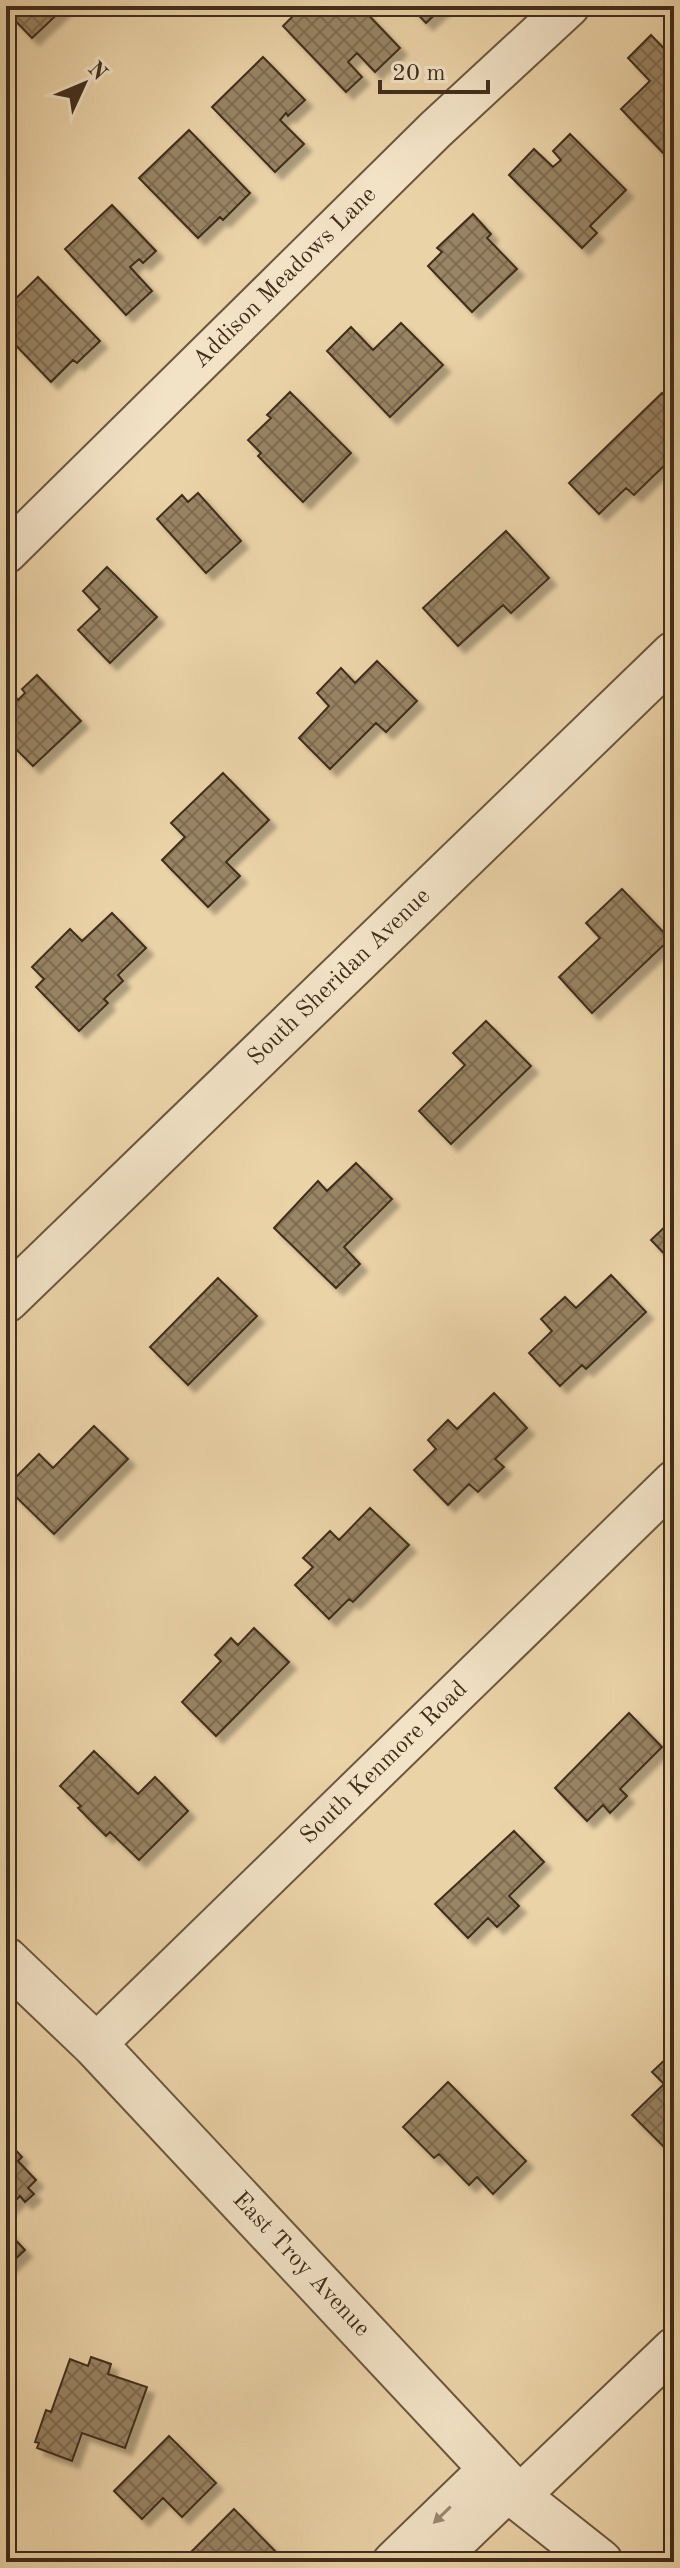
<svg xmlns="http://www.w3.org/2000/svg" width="680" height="2568" viewBox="0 0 680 2568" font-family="'Old Standard TT',serif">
  <defs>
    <pattern id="building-cross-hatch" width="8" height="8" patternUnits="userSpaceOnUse" patternTransform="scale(2)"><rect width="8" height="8" fill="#998464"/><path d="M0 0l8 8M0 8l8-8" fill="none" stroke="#7e6c52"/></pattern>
    <filter id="shadow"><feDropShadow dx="7" dy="7" stdDeviation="2" flood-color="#0004"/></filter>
  </defs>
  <rect width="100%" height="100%" fill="#ebd3a8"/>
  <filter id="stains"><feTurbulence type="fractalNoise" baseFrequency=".0025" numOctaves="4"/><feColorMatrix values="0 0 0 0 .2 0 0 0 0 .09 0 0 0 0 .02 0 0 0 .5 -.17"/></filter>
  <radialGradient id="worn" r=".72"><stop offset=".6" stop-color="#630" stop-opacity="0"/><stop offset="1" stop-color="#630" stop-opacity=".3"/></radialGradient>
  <!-- building -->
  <path fill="url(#building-cross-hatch)" stroke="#412e1b" stroke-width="2" filter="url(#shadow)" d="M6 6H66L32 38 6 11Z
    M303 6H360L400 48 375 72 357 53 348 62 362 77 346 92 283 26Z
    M410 6H444L426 23Z
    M651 35 674 59V145L664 154 621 109 650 81 628 58Z
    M263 57 305 100 288 116 286 113 280 120 304 144 275 172 212 107Z
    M189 130 250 193 223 220 220 217 198 238 139 178Z
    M570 134 626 190 590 226 597 233 582 248 509 175 534 149 553 167 561 160 553 151Z
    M112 205 156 251 143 263 139 259 130 267 152 291 126 315 65 249Z
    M473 214 491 234 487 238 517 269 472 312 428 266 442 252 437 248Z
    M38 277 100 341 77 363 73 360 51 382 6 335V308Z
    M401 323 443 365 390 417 327 351 351 327 373 350Z
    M290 392 351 453 303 502 258 456 261 453 248 440 271 418 267 415Z
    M662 393 674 405V456L634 495 626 488 599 514 569 483Z
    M198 493 241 541 206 573 157 519 182 495 188 502Z
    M506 531 549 578 511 613 503 605 458 646 423 608Z
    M107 567 157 617 110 663 78 630 100 609 83 591Z
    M377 661 417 701 386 732 376 723 330 769 299 738 329 706 317 693 341 668 355 683Z
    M37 675 81 721 33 766 6 739V688L18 700 25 693 22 689Z
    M223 773 269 820 226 862 240 876 208 907 162 860 185 837 171 823Z
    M622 889 670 939 592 1013 559 977 600 938 586 923Z
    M112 913 146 948 118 975 123 981 104 999 108 1003 79 1031 36 987 44 979 32 967 70 929 82 941Z
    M486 1021 531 1066 451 1144 419 1111 465 1065 453 1053Z
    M356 1163 392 1199 344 1247 360 1264 336 1288 274 1228 318 1181 327 1191Z
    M674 1218V1264L651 1240Z
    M611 1275 646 1312 586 1369 582 1365 560 1386 529 1353 552 1331 541 1319 565 1297 576 1308Z
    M218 1278 257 1316 188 1385 150 1347Z
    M494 1393 527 1428 495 1459 504 1467 478 1492 469 1484 448 1505 414 1470 436 1449 428 1440 448 1420 457 1429Z
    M94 1426 128 1459 54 1534 6 1487 39 1454 53 1468Z
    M370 1508 409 1545 353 1602 349 1599 329 1619 295 1585 313 1567 303 1558 330 1531 339 1540Z
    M254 1628 289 1662 216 1736 182 1702 221 1661 215 1655 231 1638 238 1645Z
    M629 1713 662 1747 620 1789 627 1796 610 1813 603 1805 587 1821 555 1788Z
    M94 1751 138 1794 155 1777 188 1811 139 1860 110 1832 106 1836 78 1808 81 1806 60 1786Z
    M514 1831 544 1862 509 1896 519 1906 497 1927 488 1918 468 1938 435 1904Z
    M674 2051V2152L672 2155 632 2115 664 2084 652 2072Z
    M448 2082 526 2161 493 2194 477 2177 469 2185 439 2154 434 2158 403 2127Z
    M6 2147 9 2150 13 2147 22 2157 18 2161 36 2180 28 2188 34 2194 25 2202 20 2196 6 2210Z
    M6 2230 25 2250 6 2268Z
    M91 2357 111 2364 108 2374 147 2387 125 2448 82 2433 72 2461 37 2448 39 2443 35 2442 46 2410 51 2412 70 2359 88 2366Z
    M169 2436 216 2483 182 2517 163 2498 142 2519 114 2491Z
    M234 2509 277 2553 268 2562H201L191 2552Z"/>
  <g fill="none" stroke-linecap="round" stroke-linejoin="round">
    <defs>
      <g id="minor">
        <path id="s1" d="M6 553 435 130 569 6"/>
        <path id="s2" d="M95 2045 674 1481"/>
        <path d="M518 2497 674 2348"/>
        <path d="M393 2562 490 2468"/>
        <path d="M434 2562 510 2489"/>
      </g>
      <g id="tertiary">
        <path id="s3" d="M6 1300 674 654"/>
        <path id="s4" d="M6 1960 95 2045 518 2497 600 2562"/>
      </g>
    </defs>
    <!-- minor casing -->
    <use href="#minor" stroke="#6c573e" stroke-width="44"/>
    <!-- tertiary casing -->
    <use href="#tertiary" stroke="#6c573e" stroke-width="48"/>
    <!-- minor -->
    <use href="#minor" stroke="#f2e2c6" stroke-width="40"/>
    <!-- tertiary -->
    <use href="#tertiary" stroke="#f2e2c6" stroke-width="44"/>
  </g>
  <!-- one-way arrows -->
  <defs><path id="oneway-solid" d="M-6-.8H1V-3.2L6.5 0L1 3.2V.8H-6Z" transform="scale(2)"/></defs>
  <use fill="#9a8870" href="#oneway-solid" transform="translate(442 2515) rotate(136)"/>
  <g text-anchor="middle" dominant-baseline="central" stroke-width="6" stroke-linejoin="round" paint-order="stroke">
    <!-- street labels -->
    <g font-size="24" fill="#412e1b" stroke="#f2e2c6">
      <text stroke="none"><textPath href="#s1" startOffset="392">Addison Meadows Lane</textPath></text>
      <text stroke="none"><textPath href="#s3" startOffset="464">South Sheridan Avenue</textPath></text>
      <text stroke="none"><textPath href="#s2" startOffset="404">South Kenmore Road</textPath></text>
      <text stroke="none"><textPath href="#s4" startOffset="424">East Troy Avenue</textPath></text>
    </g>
  </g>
  <!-- margin -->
  <rect width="680" height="2568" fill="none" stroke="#ebd3a8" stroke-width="32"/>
  <rect x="8" y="8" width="664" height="2552" fill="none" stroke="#412e1b" stroke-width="4"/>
  <rect x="16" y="16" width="648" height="2536" fill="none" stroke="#412e1b" stroke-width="2"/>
  <!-- north arrow -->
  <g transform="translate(84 84) rotate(46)" stroke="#f2e2c6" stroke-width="6" paint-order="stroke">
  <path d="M0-6L14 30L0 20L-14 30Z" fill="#412e1b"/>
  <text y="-12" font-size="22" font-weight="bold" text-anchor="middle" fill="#412e1b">N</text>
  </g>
  <!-- scale -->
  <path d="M380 80v12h108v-12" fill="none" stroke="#412e1b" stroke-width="4"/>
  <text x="392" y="80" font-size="24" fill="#412e1b" stroke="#f2e2c6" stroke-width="6" paint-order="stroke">20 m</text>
  <rect width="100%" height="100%" filter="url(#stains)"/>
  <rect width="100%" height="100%" fill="url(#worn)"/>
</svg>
